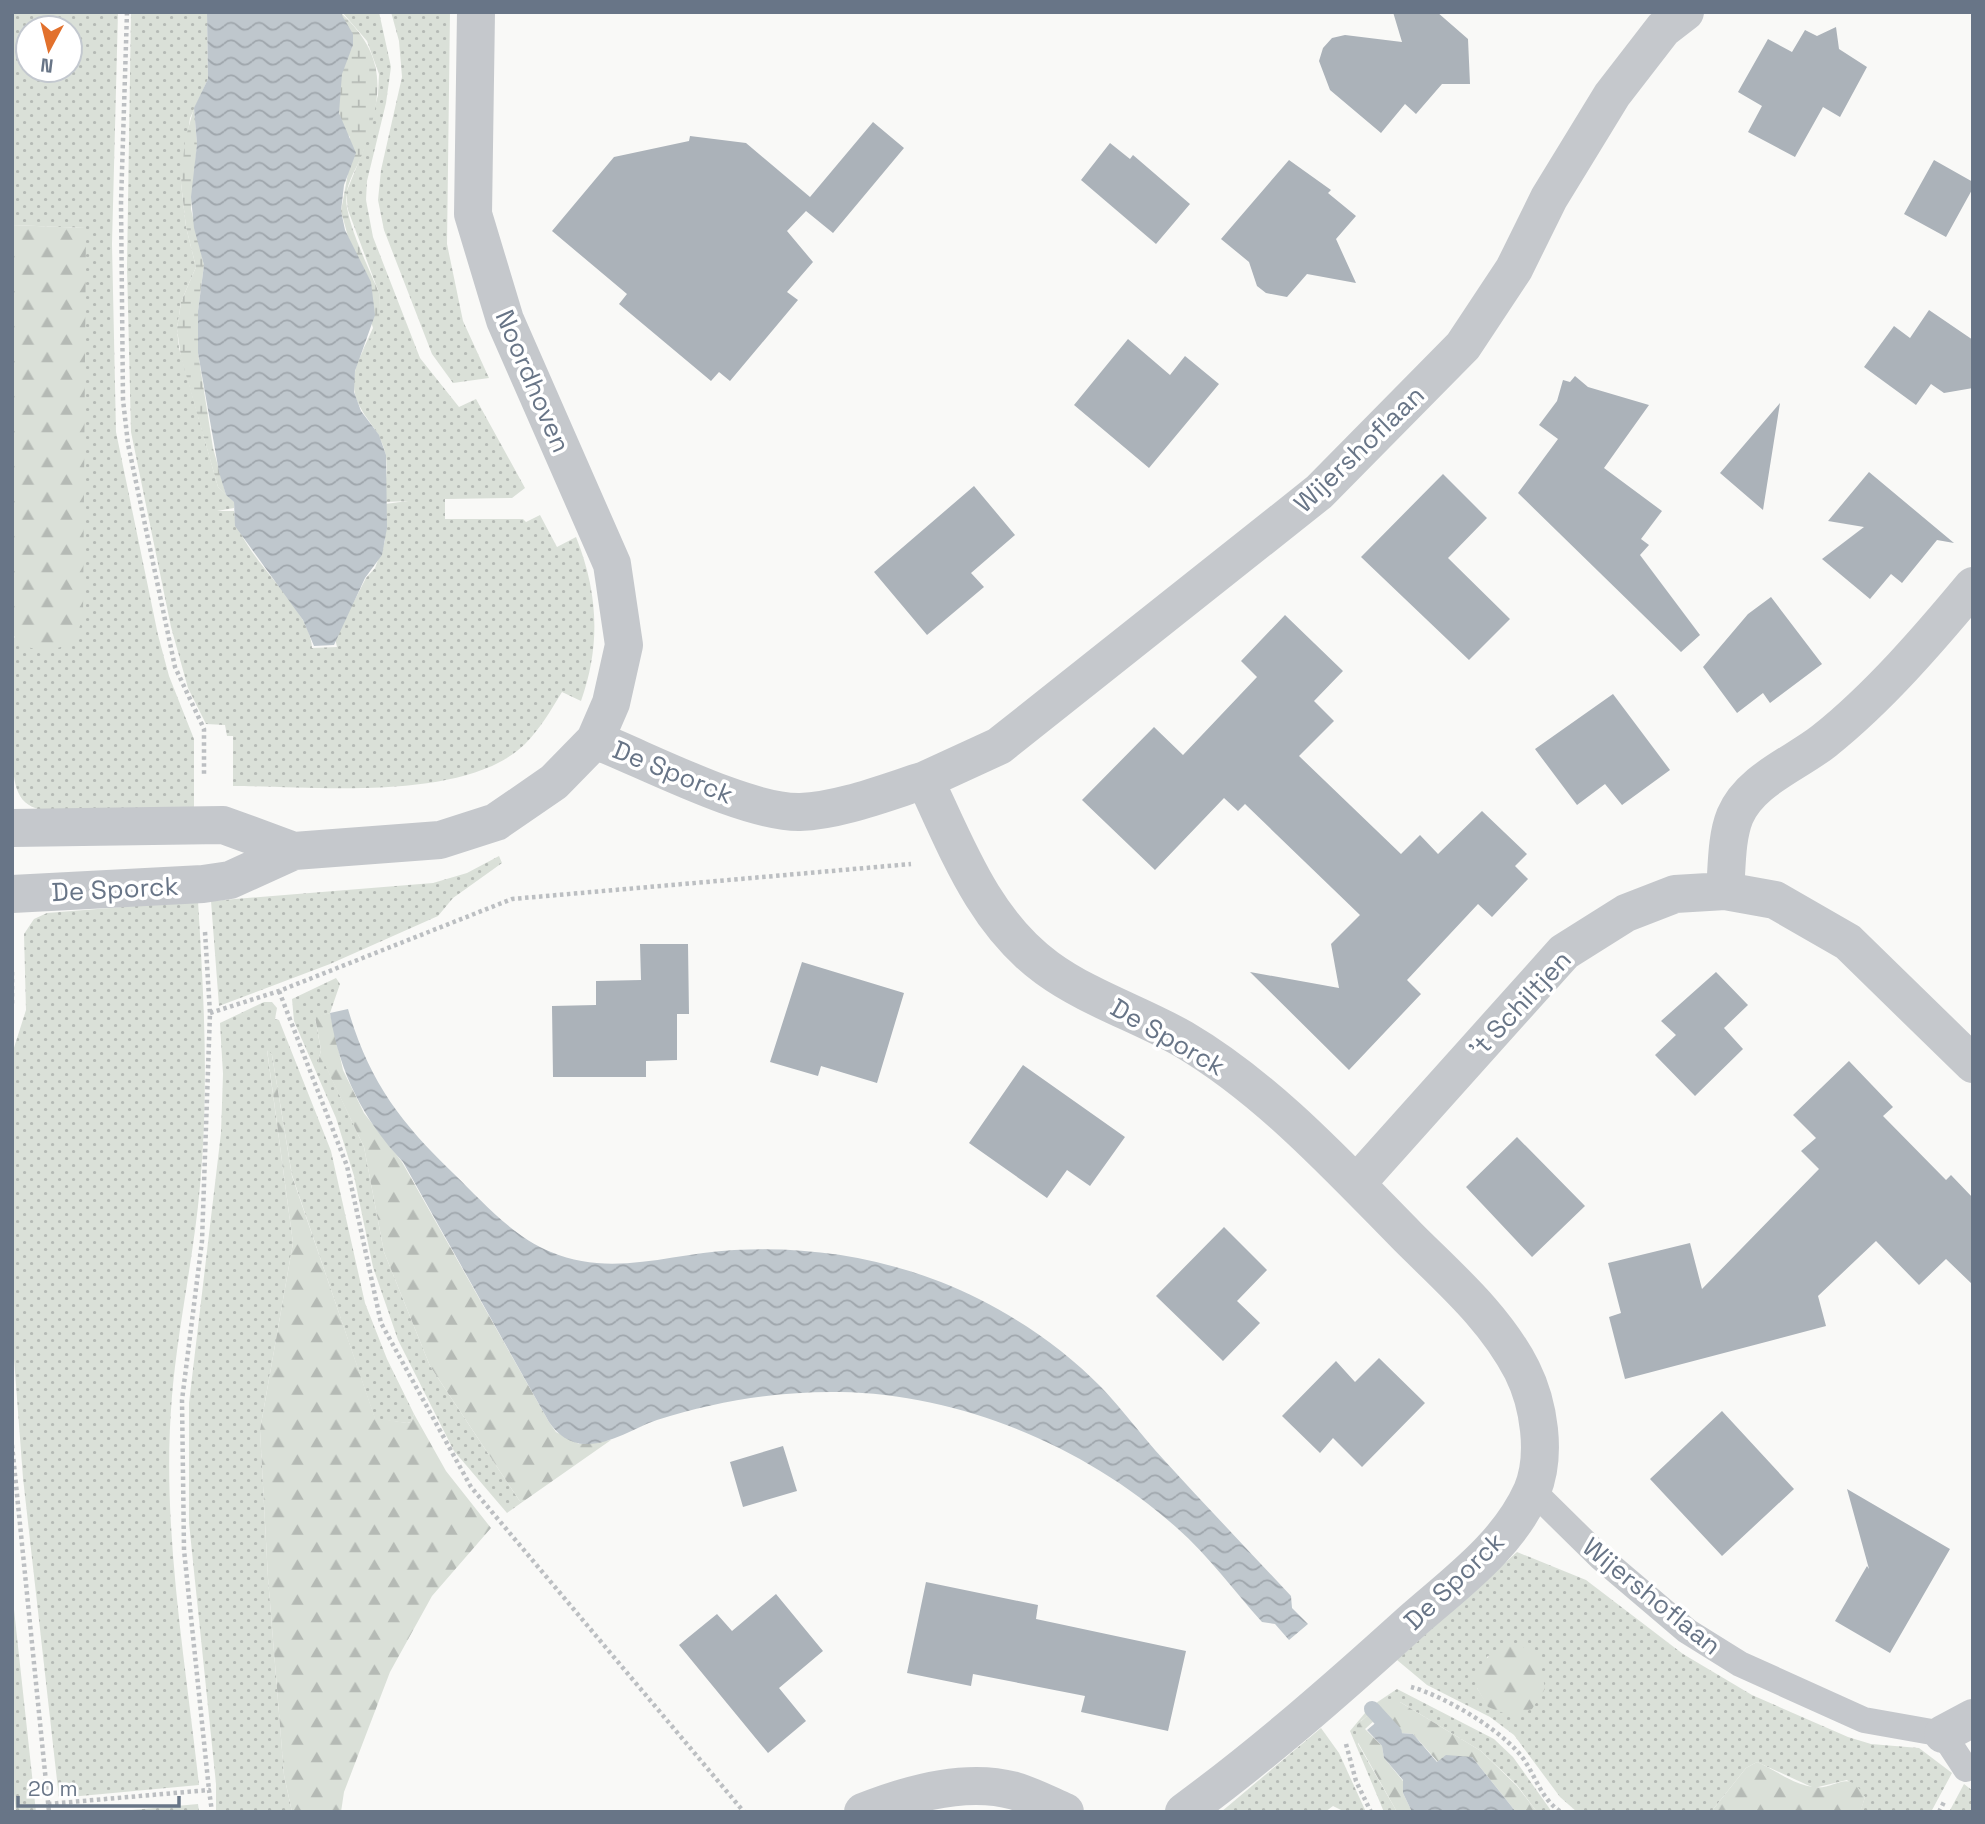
<svg xmlns="http://www.w3.org/2000/svg" width="1985" height="1824" viewBox="0 0 1985 1824" font-family="'Space Grotesk',sans-serif">
  <defs>
    <pattern id="grass-dots" width="8" height="8" patternUnits="userSpaceOnUse" patternTransform="scale(1.75)"><rect width="8" height="8" fill="#dae0d8"/><path d="M2 2h.1M6 6h.1" fill="none" stroke="#b5bab5" stroke-width="1.8" stroke-linecap="round"/></pattern>
    <pattern id="forest-firs" width="22" height="20" patternUnits="userSpaceOnUse" patternTransform="scale(1.75)"><rect width="22" height="20" fill="#dae0d8"/><path d="M5 1l3.5 6h-7zM16 11l3.5 6h-7z" fill="#b5bab5"/></pattern>
    <pattern id="wetland-marsh" width="20" height="14" patternUnits="userSpaceOnUse" patternTransform="scale(1.75)"><rect width="20" height="14" fill="#dae0d8"/><path d="M1 5h8M5 5V1M11 12h8M15 12V8" fill="none" stroke="#b5bab5"/></pattern>
    <pattern id="water-waves" width="16" height="10" patternUnits="userSpaceOnUse" patternTransform="scale(1.75)"><rect width="16" height="10" fill="#bfc7cd"/><path d="M0 5q4-4 8 0t8 0" fill="none" stroke="#9fa6ac"/></pattern>
  </defs>
  <rect width="100%" height="100%" fill="#f9f9f7"/>
  <!-- grass -->
  <path fill="url(#grass-dots)" fill-rule="evenodd" d="M12 12H118L112 244 116 432 158 635 169 676 194 739V810L43 811C32 807 23 804 18 792 7 769 12 664 12 633L15 638 85 228 12 225ZM28 28H70V70H28Z
    M131 12H207L208 79 190 118 181 183 186 227 196 267 181 302 177 329 179 348 218 487 234 502V508L217 511H234C237 554 311 606 312 648L337 647 335 638 366 578 375 568 385 541V504L408 501 385 502C384 481 391 463 382 443 374 422 354 409 354 385 353 348 384 338 379 293L348 210 346 193 363 151 378 95 379 74 367 41 342 12H379L391 67 386 103 367 181 366 200 373 237 420 358 459 407 476 399 525 488 512 498 445 499V519H523L526 522 540 515 557 547 576 537C598 592 601 645 581 701L562 692C551 710 540 729 525 744 465 803 313 786 233 786V736H227L225 725 206 724 188 688 171 627 131 432 127 267Z
    M391 12H450L447 244 463 321 489 378 453 383 432 354 384 230 378 200 381 170 402 77 399 41Z
    M499 856 502 863 453 898 438 916 330 964 219 1006 211 901 433 883 467 873Z
    M198 901C204 999 209 1088 200 1186 194 1256 178 1325 172 1396 161 1525 185 1656 199 1785L59 1798 23 1478 12 1332V1054L26 1010 24 934 34 919 47 913Z
    M336 978 340 984 330 1013 315 1018 321 1050 318 1062 325 1064 364 1147 384 1252 430 1366 521 1503 507 1513 454 1451 398 1340 373 1267 354 1176 336 1118 294 1021 292 999Z
    M264 1002H272L277 1008 275 1019 279 1020 331 1151 365 1303 387 1359 414 1414 411 1422 407 1423 375 1419 292 1175 272 1055 267 1050 293 1243 260 1430 268 1578 284 1775 292 1812H216V1784L189 1523V1403L221 1133 223 1074 220 1023Z
    M1517 1552 1586 1580 1683 1654 1752 1695 1848 1737 1871 1744 1919 1748 1952 1773 1931 1812H1860L1865 1797 1847 1780 1814 1788 1757 1762 1746 1768 1711 1812H1577L1560 1797 1514 1735 1490 1717 1427 1685 1397 1660ZM1488 1655 1511 1715 1489 1707 1477 1688Z
    M12 1591 36 1812H16L12 1775Z
    M1397 1689 1494 1739 1513 1757 1552 1812H1537L1517 1785 1481 1751 1400 1702 1382 1703 1361 1721 1358 1744 1397 1812H1384L1350 1731 1370 1707Z
    M1321 1728 1339 1753 1366 1812H1345L1333 1806 1325 1812H1221Z
    M1964 1784 1973 1791V1812H1949Z
    M198 1804 199 1812H110Z"/>
  <!-- forest -->
  <path fill="url(#forest-firs)" d="M12 225 86 228 83 618C80 625 78 633 73 639 57 655 24 654 12 633Z
    M330 1013 343 1070 364 1113 402 1162 549 1422 556 1432 579 1444 611 1440 521 1503 430 1366 384 1252 364 1147 325 1065 318 1063 321 1050 315 1017Z
    M267 1049 272 1055 292 1176 375 1418 407 1423 411 1422 414 1414 446 1471 491 1528 432 1596 390 1672 344 1792 341 1812H292L284 1775 268 1578 260 1430 293 1243Z
    M1510 1643 1526 1648 1540 1659 1545 1689 1532 1709 1511 1716 1488 1707 1477 1688 1475 1676 1477 1670 1484 1666V1660Z
    M1382 1702H1400L1481 1751 1517 1786 1537 1812H1516L1472 1757 1438 1762 1413 1734 1400 1733 1384 1712 1365 1729 1382 1746 1384 1758 1403 1781V1793L1412 1812H1397L1356 1739 1357 1725Z
    M1757 1762C1774 1769 1794 1785 1813 1787 1836 1791 1848 1766 1865 1797L1861 1810 1711 1812 1746 1768Z"/>
  <!-- wetland -->
  <path fill="url(#wetland-marsh)" d="M340 12C388 56 383 93 363 152 358 166 347 181 346 197 346 223 369 268 379 293 382 316 377 334 362 352L373 328 341 211 348 173 350 137C333 123 338 81 345 62 347 55 353 50 353 42 353 29 341 24 340 12Z
    M194 108 197 144 191 209 204 265 198 311V353L213 448 226 495 218 487 181 357 177 329 181 302 196 267 186 227 181 183 185 140Z"/>
  <!-- water -->
  <path fill="url(#water-waves)" d="M207 12H340L353 34V45L342 74 339 113 356 153 344 185 341 211 345 230 371 282 375 315 355 371 354 392 361 411 379 435 386 455 387 528 382 555 365 578 334 645 314 646 303 620 235 526 234 502 226 495 219 472 198 353V311L204 265 194 228 191 197 197 144 194 108 208 79Z
    M348 1009C369 1081 400 1122 453 1173 483 1202 512 1236 551 1252 612 1278 672 1253 734 1250 804 1246 875 1256 941 1282 999 1305 1057 1342 1101 1387 1123 1410 1142 1436 1164 1460 1206 1506 1249 1551 1291 1596L1292 1608 1308 1624 1289 1640 1275 1624 1262 1622C1234 1591 1208 1555 1177 1528 1087 1447 961 1394 840 1392 778 1391 716 1401 657 1420 636 1427 611 1444 588 1444 571 1445 558 1435 549 1422L403 1162C362 1118 339 1071 330 1013Z
    M1385 1715 1400 1733 1413 1734 1437 1762 1446 1755 1472 1757 1516 1812H1412L1403 1793V1780L1384 1758 1382 1746 1367 1730Z"/>
  <g fill="none" stroke-linecap="round" stroke-linejoin="round">
    <!-- stream -->
    <path stroke="#bfc7cd" stroke-width="16" d="M1372 1709 1394 1733"/>
  </g>
  <!-- building -->
  <path fill="#abb2b9" d="M1393 12H1437L1468 39 1470 84H1442L1416 114 1405 104 1381 133 1330 90 1319 61 1323 48 1332 38 1345 35 1402 42Z
    M1836 27 1839 49 1867 67 1840 117 1823 107 1795 157 1748 132 1762 106 1738 92 1768 39 1792 52 1805 30 1817 36Z
    M873 122 904 148 833 233 806 211 787 231 813 262 787 292 798 300 730 381 719 372 711 381 619 304 627 294 552 231 614 157 689 141 690 136 746 143 810 197Z
    M1110 143 1130 159 1133 155 1190 204 1156 244 1081 180Z
    M1289 160 1331 190 1328 193 1356 216 1336 239 1356 283 1307 274 1287 297 1266 293 1257 286 1249 262 1221 239Z
    M1934 160 1973 182V188L1946 237 1904 214Z
    M1929 310 1973 340V388L1944 393 1931 384 1916 405 1864 367 1894 326 1910 338Z
    M1128 339 1170 375 1185 356 1219 384 1149 468 1074 405Z
    M1575 376 1588 387 1649 405 1604 468 1662 511 1641 539 1649 545 1640 555 1700 635 1681 652 1518 493 1558 439 1539 425 1557 401 1563 380 1570 382Z
    M1780 403 1763 510 1720 473Z
    M1869 472 1954 543 1937 540 1902 583 1891 574 1870 599 1822 559 1864 527 1828 521Z
    M1443 474 1487 518 1448 558 1510 619 1469 660 1361 557Z
    M974 486 1015 535 971 573 984 587 927 635 874 572Z
    M1771 597 1822 664 1770 703 1763 693 1737 713 1703 667 1748 614Z
    M1285 615 1343 671 1314 701 1334 721 1299 756 1401 854 1420 835 1438 854 1482 811 1527 854 1515 866 1528 879 1492 917 1478 904 1407 980 1421 994 1349 1070 1250 972 1339 988 1331 944 1360 915 1245 804 1238 811 1224 798 1155 870 1082 800 1154 727 1183 755 1257 677 1241 661Z
    M1613 694 1670 770 1622 805 1605 784 1577 805 1535 749Z
    M640 944H688L689 1014H677V1060L646 1061V1077H553L552 1006 596 1005V981L641 980Z
    M802 962 904 993 877 1083 821 1066 818 1076 770 1062Z
    M1716 972 1748 1005 1724 1028 1743 1049 1695 1096 1655 1055 1676 1035 1661 1021Z
    M1849 1061 1893 1107 1883 1116 1946 1180 1951 1175 1973 1198V1285L1946 1259 1919 1285 1876 1241 1818 1296 1826 1326 1625 1379 1609 1317 1621 1313 1608 1263 1690 1243 1702 1289 1819 1169 1801 1151 1816 1138 1793 1115Z
    M1023 1065 1125 1137 1090 1186 1067 1170 1047 1198 969 1143Z
    M1517 1137 1585 1206 1532 1257 1466 1187Z
    M1224 1227 1267 1270 1237 1301 1260 1323 1223 1361 1156 1296Z
    M1379 1358 1425 1403 1362 1467 1333 1438 1320 1453 1282 1416 1336 1361 1355 1382Z
    M1722 1411 1794 1489 1722 1556 1650 1479Z
    M783 1446 797 1491 743 1507 730 1462Z
    M1847 1489 1950 1549 1890 1653 1835 1621 1867 1566 1869 1569Z
    M926 1582 1038 1605 1036 1619 1186 1651 1168 1731 1081 1712 1085 1696 973 1674 971 1686 907 1673Z
    M776 1594 823 1651 779 1688 806 1721 768 1753 679 1645 717 1614 732 1631Z"/>
  <g fill="none" stroke-linecap="round" stroke-linejoin="round">
    <!-- path -->
    <path stroke="#bcbfc2" stroke-width="4.5" stroke-dasharray="3.5 3.5" stroke-linecap="butt" d="M127 12 121 203 123 400 128 444 175 667 204 729V777
      M205 932 210 1013 202 1241 182 1400 184 1550 209 1790
      M12 972V1006
      M279 991 347 1166 381 1323 471 1487 744 1812
      M210 1013 279 991 512 899 911 864
      M12 1445 49 1812
      M1411 1687C1444 1696 1494 1726 1517 1751 1535 1770 1538 1797 1561 1812
      M1346 1744 1356 1781 1371 1812
      M48 1804 209 1790 212 1812
      M1939 1812 1944 1802"/>
    <!-- lane -->
    <path stroke="#c5c8cc" stroke-width="26" d="M1532 1490 1600 1557 1687 1631 1740 1664 1864 1720 1943 1734 1966 1769"/>
    <!-- street -->
    <path stroke="#c5c8cc" stroke-width="38" d="M595 740C648 761 747 813 800 812 839 811 887 792 925 780 957 848 984 922 1047 968 1088 998 1139 1014 1183 1039 1268 1089 1339 1167 1408 1237 1449 1278 1495 1317 1522 1370 1539 1404 1547 1455 1532 1491 1507 1547 1454 1584 1409 1624 1336 1690 1263 1754 1184 1812
      M925 780 999 746 1319 492 1463 346 1514 269 1549 198 1612 95 1663 29 1685 12
      M12 828 223 825 294 851
      M1725 891C1727 868 1726 838 1735 816 1750 780 1795 764 1824 741 1878 698 1929 639 1973 586
      M12 894 203 884 230 880 294 851 440 840 496 822 554 782 595 740 611 703 624 645 612 564 505 320 473 214 476 12
      M1356 1184 1564 952 1626 913 1675 894 1725 891 1775 900 1848 942 1973 1064
      M1943 1734 1973 1718
      M863 1812C908 1794 966 1777 1015 1791 1032 1796 1049 1805 1065 1812"/>
  </g>
  <g text-anchor="middle" dominant-baseline="central" stroke-width="7" stroke-linejoin="round" paint-order="stroke">
    <!-- street labels -->
    <g font-size="26" fill="#687587" stroke="#fff">
      <text transform="translate(533 381) rotate(67)">Noordhoven</text>
      <text transform="translate(1359 449) rotate(-44)">Wijershoflaan</text>
      <text transform="translate(673 772) rotate(22)">De Sporck</text>
      <text transform="translate(115 889) rotate(-3)">De Sporck</text>
      <text transform="translate(1520 1004) rotate(-47)">'t Schiltjen</text>
      <text transform="translate(1168 1037) rotate(30)">De Sporck</text>
      <text transform="translate(1454 1581) rotate(-44)">De Sporck</text>
      <text transform="translate(1652 1596) rotate(39)">Wijershoflaan</text>
    </g>
  </g>
  <!-- border -->
  <rect width="1985" height="1824" fill="none" stroke="#687587" stroke-width="28"/>
  <!-- north arrow -->
  <g transform="translate(49 49) rotate(187)"><circle r="33" fill="#ffffff" stroke="#c3c8cf" stroke-width="2"/>
  <path d="M0-5L12 26L0 18L-12 26Z" fill="#e2712d"/>
  <text y="-10" font-size="19" font-weight="bold" text-anchor="middle" fill="#687587">N</text>
  </g>
  <!-- scale -->
  <path d="M18 1796v10h161v-10" fill="none" stroke="#687587" stroke-width="3.5"/>
  <text x="28" y="1796" font-size="21" fill="#687587" stroke="#ffffff" stroke-width="5" paint-order="stroke">20 m</text>
</svg>
